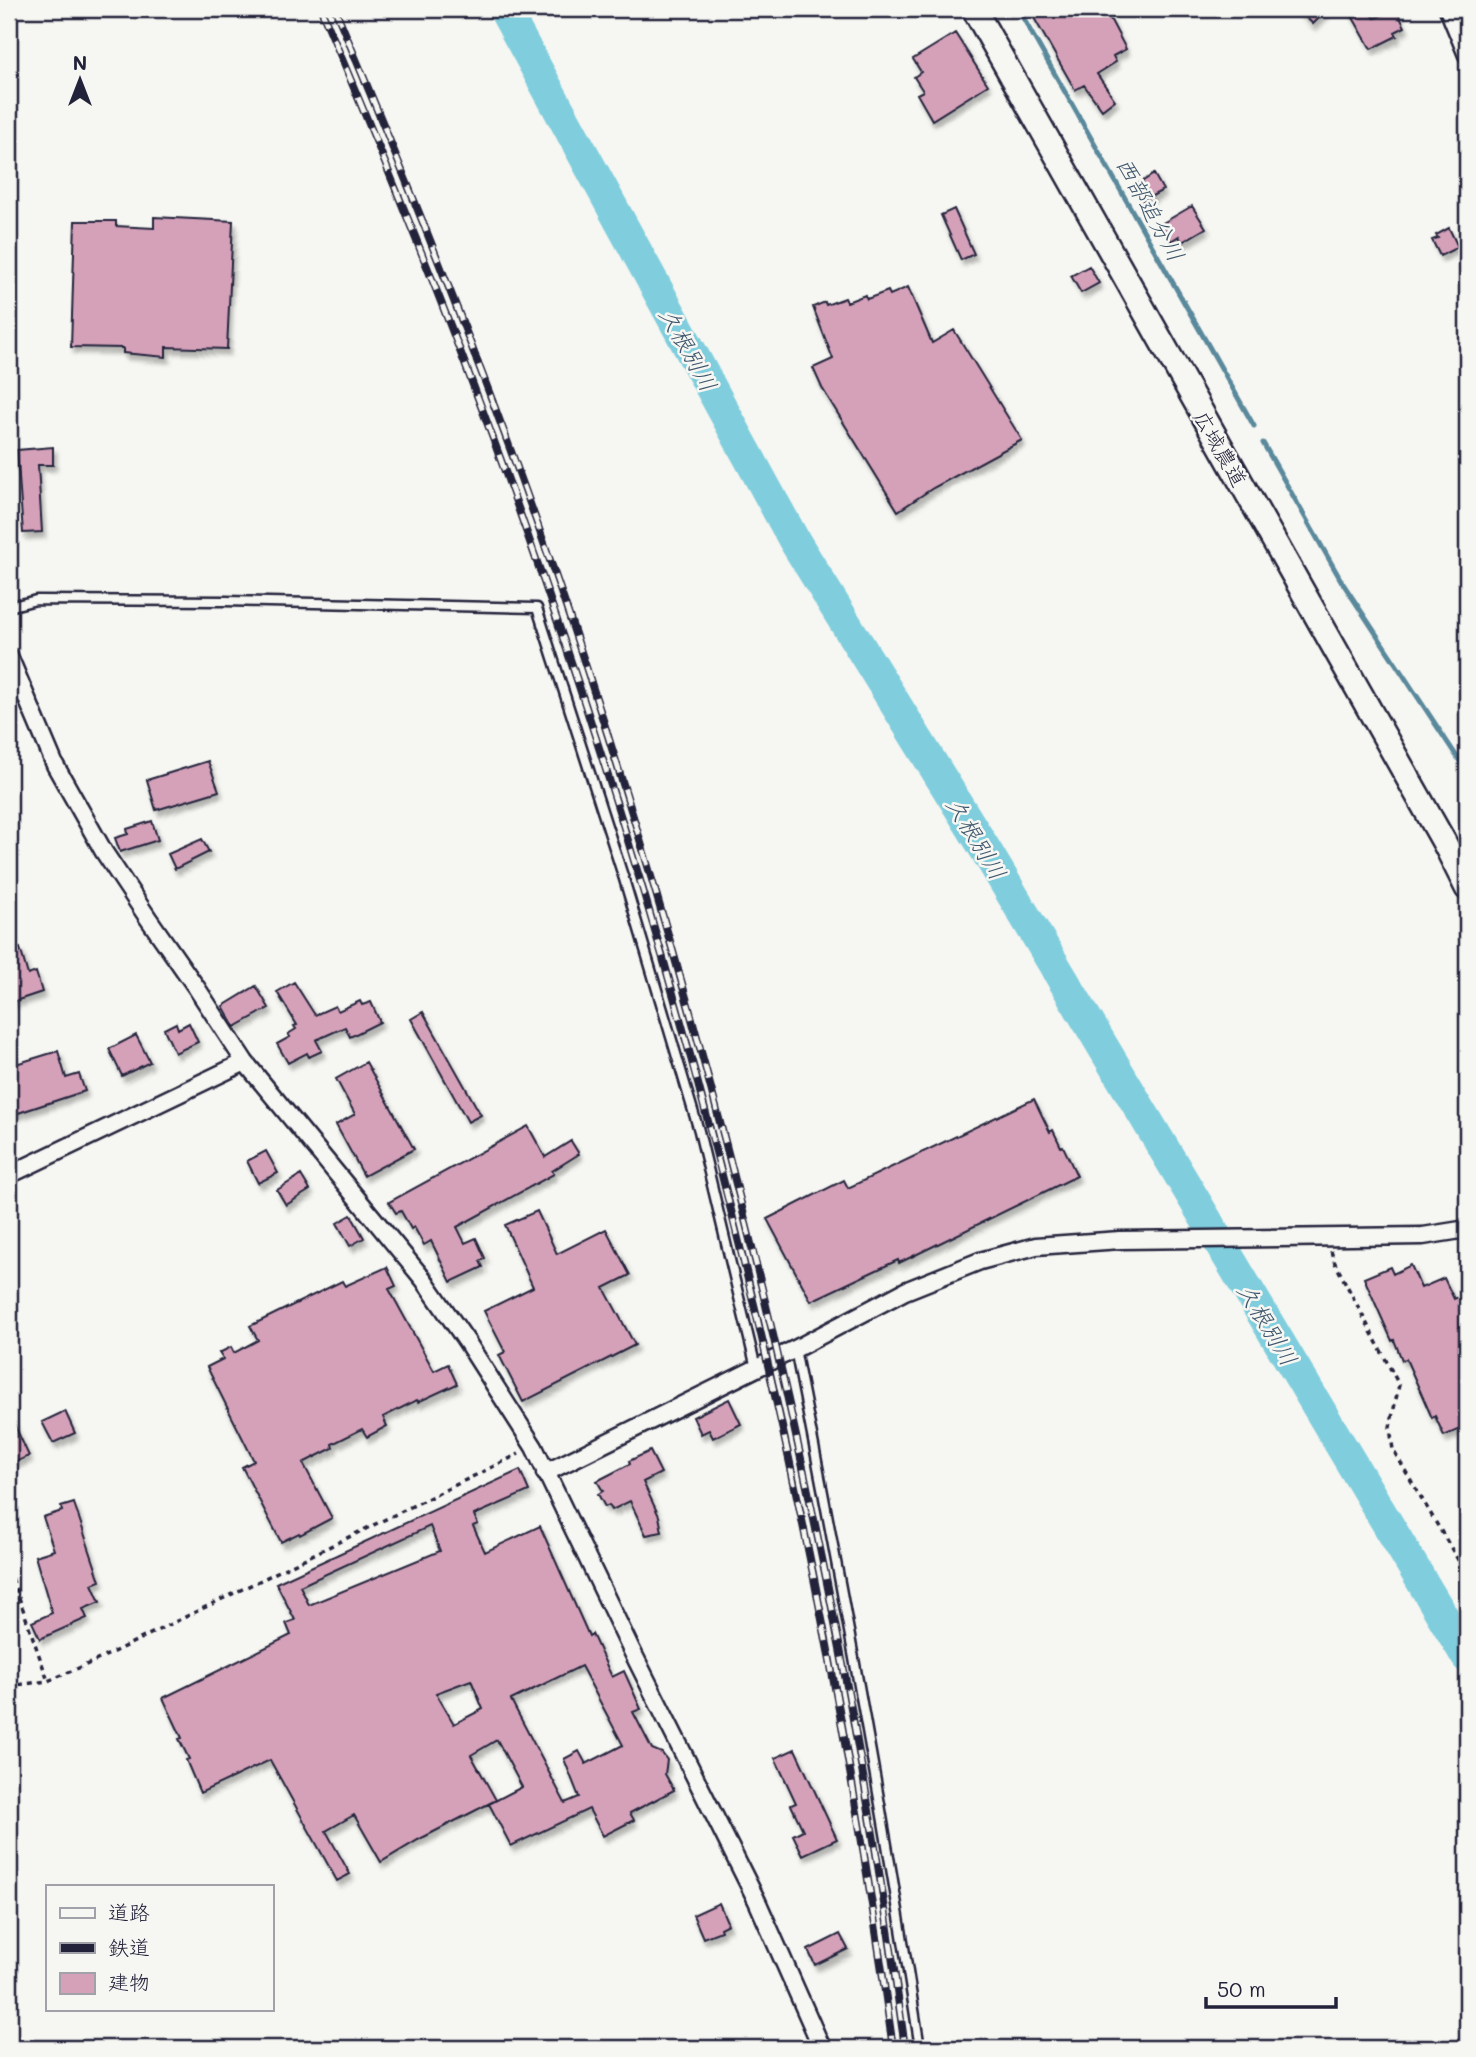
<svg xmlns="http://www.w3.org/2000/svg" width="1476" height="2057" viewBox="0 0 1476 2057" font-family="Mali,'Klee One',sans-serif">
  <defs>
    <filter id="shadow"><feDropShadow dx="3" dy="5.5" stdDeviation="2" flood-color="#0004"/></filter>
  </defs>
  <rect width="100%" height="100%" fill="#f6f6f2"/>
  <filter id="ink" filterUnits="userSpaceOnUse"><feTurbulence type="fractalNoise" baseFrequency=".0143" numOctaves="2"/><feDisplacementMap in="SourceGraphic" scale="14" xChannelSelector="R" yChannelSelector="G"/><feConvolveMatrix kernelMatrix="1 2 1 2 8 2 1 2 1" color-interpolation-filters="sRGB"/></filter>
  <g filter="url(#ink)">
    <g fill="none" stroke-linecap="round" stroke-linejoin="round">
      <!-- stream -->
      <path stroke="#5a899c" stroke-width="5" d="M1018 9 1254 426
        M1263 443 1342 582 1467 772"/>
      <!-- river -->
      <path stroke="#80cedd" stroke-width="32" d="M504 9 794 540 985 849 1467 1657"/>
    </g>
    <!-- building -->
    <path fill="#d5a1b9" stroke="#22223b" stroke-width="2" fill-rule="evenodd" filter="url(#shadow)" d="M1029 9H1086L1090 15 1105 9 1126 49 1113 56 1116 62 1097 74 1115 100 1102 110 1084 85 1075 90Z
      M1297 9H1328L1313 24Z
      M1348 9H1386L1373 16 1375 18 1396 9 1405 27 1395 32 1397 36 1371 49Z
      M955 33 988 85 932 120 917 94 923 91 914 77 921 72 913 59Z
      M1154 174 1163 190 1143 201 1135 186Z
      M1192 206 1206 228 1182 242 1179 236 1171 241 1161 224Z
      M954 209 974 254 961 260 941 215Z
      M154 217 233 221 227 349 166 347V357L123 353V348L71 347 75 221H116V226L154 228Z
      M1449 228 1458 247 1440 256 1432 240 1438 238 1436 235Z
      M1089 266 1099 283 1081 293 1071 276Z
      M908 287 932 343 954 330 1022 440 933 488 898 511 822 388 813 368 833 359 813 307 825 302 826 305 845 298 847 302 865 295 867 299 888 291 890 295Z
      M53 447V465H38L42 532 23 533 17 450Z
      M208 761 219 791 156 810 147 780Z
      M152 821 158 840 120 852 115 838 128 834 127 829Z
      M202 839 209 852 175 869 168 854Z
      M20 948 28 975 36 972 42 992 9 1003V951Z
      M294 982 315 1015 335 1006 338 1011 360 1001 362 1005 371 1002 380 1022 350 1037 345 1027 316 1040 322 1051 309 1057 307 1053 288 1063 277 1044 290 1037 288 1034 296 1029 294 1026 297 1025 277 992Z
      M256 986 269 1008 235 1027 223 1006Z
      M423 1012 481 1115 468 1122 411 1019Z
      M176 1023 178 1029 189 1023 198 1042 175 1053 164 1029Z
      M136 1035 150 1062 122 1076 109 1049Z
      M58 1051 66 1078 79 1074 85 1091 9 1116V1066Z
      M366 1062 414 1149 364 1176 336 1125 355 1114 336 1079Z
      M1034 1099 1050 1132 1053 1130 1061 1147 1063 1146 1077 1176 899 1263 898 1260 811 1301 767 1219 844 1180 848 1188Z
      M528 1126 545 1157 571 1141 579 1154 552 1171 554 1174 457 1227 465 1243 476 1238 485 1258 480 1261 483 1267 451 1282 431 1241 424 1245 414 1227 411 1229 401 1211 396 1213 389 1202Z
      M266 1151 278 1173 258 1183 247 1161Z
      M301 1175 310 1190 286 1205 277 1190Z
      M537 1211 557 1254 606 1229 630 1275 604 1288 635 1345 523 1402 499 1355 505 1352 484 1311 533 1287 505 1225Z
      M351 1215 364 1238 350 1246 337 1223Z
      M1411 1265 1421 1288 1444 1278 1454 1299 1467 1293V1426L1444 1436 1435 1416 1432 1418 1406 1359 1402 1360 1394 1340 1392 1341 1364 1278 1390 1267 1393 1274Z
      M387 1267 396 1286 389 1289 434 1371 448 1364 457 1384 418 1402 417 1400 383 1417 387 1426 367 1437 362 1429 332 1444 333 1448 303 1463 332 1518 300 1535 299 1533 281 1542 242 1467 254 1461 207 1367 223 1359 219 1353 231 1347 234 1353 258 1340 250 1326 342 1281 345 1286Z
      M729 1399 741 1424 713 1438 709 1430 701 1434 693 1417Z
      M65 1411 75 1433 53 1443 42 1422Z
      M9 1413 29 1456 9 1465Z
      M650 1451 661 1473 643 1482 659 1516 662 1532 646 1535 630 1501 612 1510 609 1505 605 1507 598 1494 603 1491 597 1481 630 1464 629 1461Z
      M520 1470 529 1491 474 1515 478 1524 473 1526 485 1552 540 1526 589 1636 592 1634 612 1677 624 1671 641 1709 633 1712 652 1749 662 1753 667 1760 665 1774 674 1790 630 1813 634 1820 603 1836 589 1809 511 1846 489 1804 522 1787 497 1740 471 1755 496 1800 418 1840 381 1862 354 1815 326 1831 350 1874 337 1881 270 1760 200 1793 186 1760 189 1759 179 1739 182 1738 163 1698 291 1635 286 1623 295 1620 276 1583ZM430 1526 440 1551 309 1605 300 1586ZM581 1666 623 1745 586 1764 579 1751 564 1759 579 1797 565 1803 511 1700ZM471 1680 483 1709 454 1724 436 1693Z
      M74 1503 100 1581 92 1584 100 1602 83 1609 87 1618 40 1639 32 1622 52 1613 35 1556 54 1550 43 1517 62 1511 61 1507Z
      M795 1749 837 1839 803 1855 793 1835 803 1830 791 1805 796 1803 775 1758Z
      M719 1903 728 1924 720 1928 721 1931 703 1938 693 1915Z
      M840 1934 848 1949 815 1965 808 1950Z"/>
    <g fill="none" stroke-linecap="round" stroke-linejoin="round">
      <defs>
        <path id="lane" d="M9 607 36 600 225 601 537 608 624 879 699 1131 756 1368
          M795 1349C841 1581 884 1814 920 2048"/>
        <path id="street" d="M1448 9 1467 55
          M9 656 55 765 104 852 148 918 196 987 245 1062 424 1280 467 1342 534 1447 630 1647 757 1901 822 2048
          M9 1175 245 1062
          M545 1473 795 1349 905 1291 980 1261 1036 1246 1120 1240 1423 1236 1467 1229"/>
        <path id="secondary" d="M974 9 1444 842 1467 888"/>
      </defs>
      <!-- lane casing -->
      <use href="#lane" stroke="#22223b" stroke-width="13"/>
      <!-- street casing -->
      <use href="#street" stroke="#22223b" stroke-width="21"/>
      <!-- secondary casing -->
      <use href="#secondary" stroke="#22223b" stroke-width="28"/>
      <!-- path -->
      <path stroke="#22223b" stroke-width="3.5" stroke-dasharray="5 5" stroke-linecap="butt" d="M1331 1251 1334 1261 1399 1385 1390 1427 1393 1450 1467 1575
        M9 1569 48 1681
        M9 1686 48 1681 95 1661 519 1454"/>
      <!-- lane -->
      <use href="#lane" stroke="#f6f6f2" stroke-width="8"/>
      <!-- street -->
      <use href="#street" stroke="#f6f6f2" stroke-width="16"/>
      <!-- secondary -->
      <use href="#secondary" stroke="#f6f6f2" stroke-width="23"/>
      <defs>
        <path id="rail" d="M321 9C390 173 458 338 517 505 695 1004 821 1523 893 2048
          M335 9C426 225 513 443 586 667 732 1117 842 1579 905 2048"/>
      </defs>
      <!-- rail casing -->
      <use href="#rail" stroke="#22223b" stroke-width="8"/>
      <!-- rail -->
      <use href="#rail" stroke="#f6f6f2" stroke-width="5" stroke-dasharray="16" stroke-linecap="butt"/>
    </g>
  </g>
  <g text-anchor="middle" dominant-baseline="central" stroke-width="5" stroke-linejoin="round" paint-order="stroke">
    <!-- street labels -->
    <g font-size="21" fill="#22223b" stroke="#f6f6f2">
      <text transform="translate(1221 448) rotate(60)">広域農道</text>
    </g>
    <!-- water labels -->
    <g font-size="23" font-style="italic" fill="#3e566c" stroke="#f6f6f2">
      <text transform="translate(1151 209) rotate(61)">西部追分川</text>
      <text transform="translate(689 349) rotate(61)">久根別川</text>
      <text transform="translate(977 838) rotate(59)">久根別川</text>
      <text transform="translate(1268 1324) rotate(59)">久根別川</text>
    </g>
  </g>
  <!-- margin -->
  <rect width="1476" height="2057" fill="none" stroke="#f6f6f2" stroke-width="35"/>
  <rect x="18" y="18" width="1441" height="2022" fill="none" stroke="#22223b" stroke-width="2.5" filter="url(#ink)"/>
  <!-- legend -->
  <rect x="46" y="1885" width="228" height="126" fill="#f6f6f2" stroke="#a1a1a9" stroke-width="2"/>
  <rect x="60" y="1908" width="35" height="10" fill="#f6f6f2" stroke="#a1a1a9" stroke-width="2"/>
  <text x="108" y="1920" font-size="21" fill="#22223b">道路</text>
  <rect x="60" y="1943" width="35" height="10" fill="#22223b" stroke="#a1a1a9" stroke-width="2"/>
  <text x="108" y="1955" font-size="21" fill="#22223b">鉄道</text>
  <rect x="60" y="1973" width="35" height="21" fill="#d5a1b9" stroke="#a1a1a9" stroke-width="2"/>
  <text x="108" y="1990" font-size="21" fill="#22223b">建物</text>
  <!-- north arrow -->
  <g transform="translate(80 80)" stroke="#f6f6f2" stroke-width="5" paint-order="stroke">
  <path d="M0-5L12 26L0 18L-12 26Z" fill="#22223b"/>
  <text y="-10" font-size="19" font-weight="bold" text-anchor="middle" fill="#22223b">N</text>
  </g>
  <!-- scale -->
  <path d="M1206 1997v10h130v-10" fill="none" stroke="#22223b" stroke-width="3.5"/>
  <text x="1217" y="1997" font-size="21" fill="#22223b" stroke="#f6f6f2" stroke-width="5" paint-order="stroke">50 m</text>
</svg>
